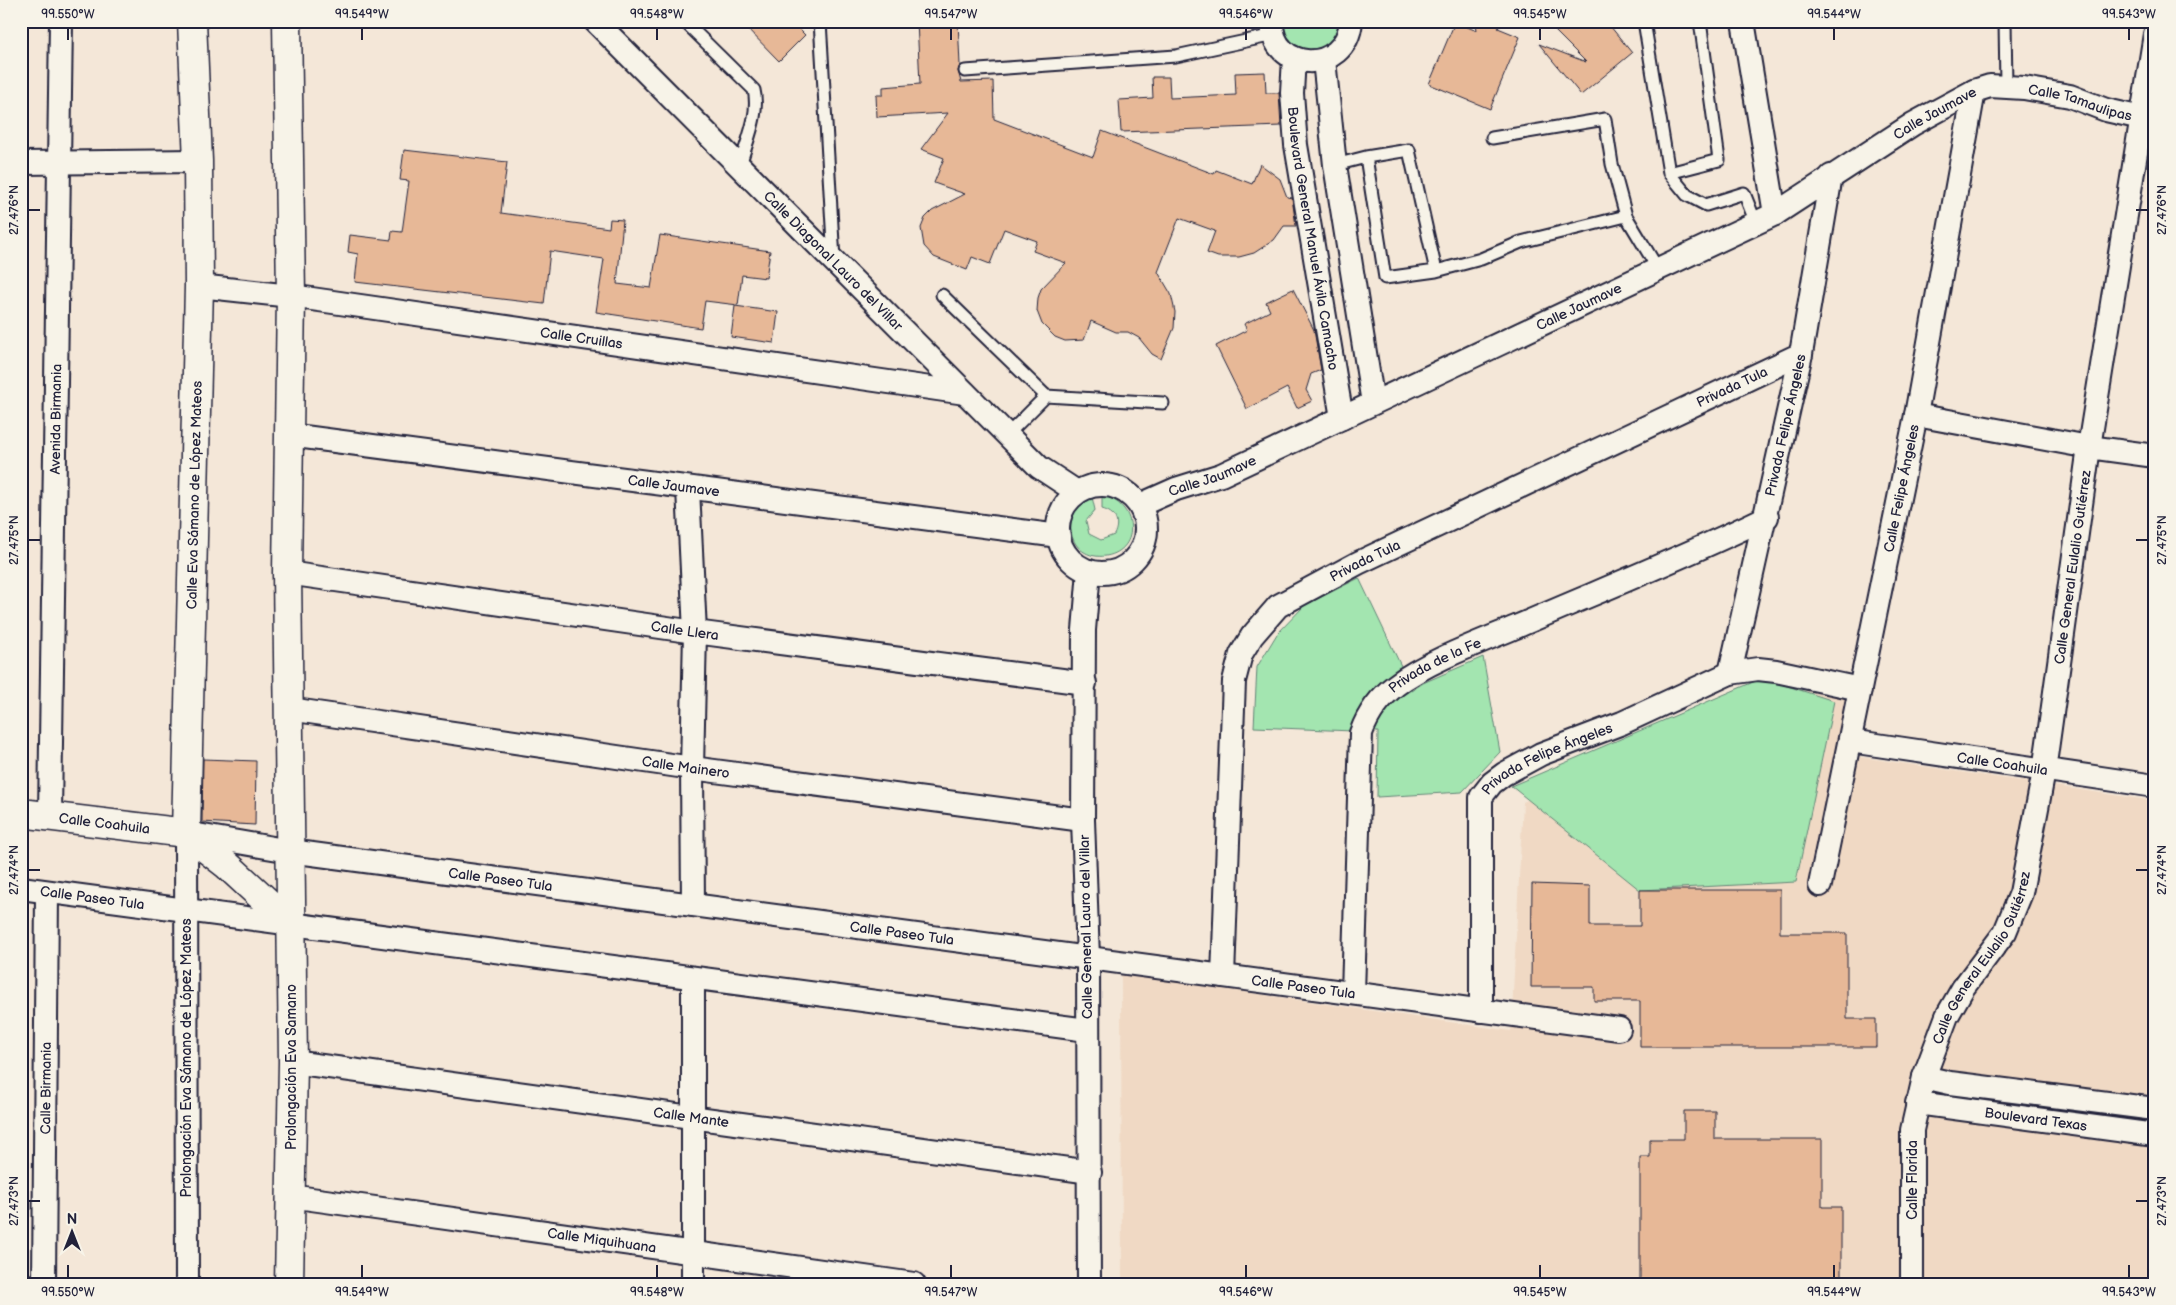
<svg xmlns="http://www.w3.org/2000/svg" width="2176" height="1305" viewBox="0 0 2176 1305" font-family="'Balsamiq Sans',sans-serif">
  <rect width="100%" height="100%" fill="#f4e7d8"/>
  <filter id="ink" filterUnits="userSpaceOnUse"><feTurbulence type="fractalNoise" baseFrequency=".02" numOctaves="2"/><feDisplacementMap in="SourceGraphic" scale="10" xChannelSelector="R" yChannelSelector="G"/><feConvolveMatrix kernelMatrix="1 2 1 2 8 2 1 2 1" color-interpolation-filters="sRGB"/></filter>
  <g filter="url(#ink)">
    <!-- built -->
    <path fill="#f0d9c4" d="M1767 684 1869 702 1854 756 2155 801V1284H1122L1121 974 1511 1031 1523 802Z"/>
    <!-- green -->
    <path fill="#a3e5b0" stroke="#628476" d="M1280 21H1348L1325 54 1291 47Z
      M1102 496C1137 502 1142 550 1106 556 1068 561 1057 513 1092 497L1095 510 1086 521 1089 534 1101 540 1114 535C1120 522 1116 513 1102 509Z
      M1359 578 1412 689 1411 691 1423 683 1483 657 1500 752 1462 792 1377 797 1378 732 1254 727 1257 667 1277 634 1305 605Z
      M1758 680 1778 683 1834 701 1796 882 1640 890 1511 786Z"/>
    <!-- building -->
    <path fill="#e7b897" stroke="#22223b" d="M740 21H791L805 35 779 61Z
      M917 21H958L960 65 958 71 961 82 993 81 994 119 1093 157 1102 131 1214 174 1216 170 1252 184 1260 164 1280 179 1287 197 1292 198 1296 226H1284L1274 240 1254 253 1239 257H1218L1207 253 1215 231 1179 218 1158 272 1171 294 1175 312 1174 328 1161 359 1152 354 1139 338 1128 332H1116L1091 321 1084 340 1065 341 1055 337 1042 324 1037 311 1038 298 1041 289 1066 263 1033 251 1037 241 1004 229 990 264 972 257 967 270 934 257 924 246 921 228 925 218 932 211 965 194 934 183 944 158 921 149 948 113 877 117 876 95H883V87L920 84Z
      M1476 21H1503L1498 28 1520 37 1490 109 1429 84 1455 22 1477 31Z
      M1545 21H1606L1632 53 1581 95 1539 44 1586 62Z
      M1265 72 1266 93H1279L1281 126 1121 132 1119 100 1153 98 1152 77H1169L1170 98 1236 95 1235 73Z
      M404 150 507 162 501 213 609 228 610 219 623 220 617 284 651 288 660 235 770 251 766 278 742 275 738 305 705 301 701 328 596 312 604 259 550 251 544 304 355 282 358 254 348 252 350 235 391 240 392 231 402 232 409 181 400 180Z
      M1293 289 1314 330 1321 370 1311 374 1306 390 1312 401 1297 408 1287 388 1247 409 1216 346 1247 330 1244 324 1270 311 1266 302Z
      M735 306 778 312 774 343 731 337Z
      M203 759 256 761 255 825 202 822Z
      M1532 884 1590 886V926H1640V890H1780V933H1847V1019H1876V1047H1640V1001H1594V987H1531Z
      M1684 1111H1715V1139H1822V1207H1841V1284H1640V1157H1650V1139H1684Z"/>
    <g fill="none" stroke-linecap="round" stroke-linejoin="round">
      <defs>
        <path id="lane" d="M684 21 754 90C760 115 746 142 740 166
          M820 21 834 260
          M1644 21 1669 173 1687 195 1706 205 1744 193 1756 223
          M2005 21 2006 86
          M965 71 1176 56 1274 35
          M1492 138 1605 119 1612 164 1626 216 1658 269
          M1366 157 1385 278 1436 271 1481 259 1521 242 1626 216
          M1335 165 1366 157 1409 150 1436 271
          M1669 173 1719 160 1700 21
          M942 295 1046 396 1163 403
          M1007 435 1046 396"/>
        <g id="street">
          <path id="s1" d="M595 21 1039 467 1077 492"/>
          <path d="M1272 21C1270 72 1346 77 1351 21"/>
          <path d="M1743 21 1775 214"/>
          <path id="s2" d="M1294 58 1292 93 1296 145 1342 418"/>
          <path d="M1324 60 1335 165 1373 403"/>
          <path d="M21 163 198 161"/>
          <path id="s3" d="M199 286 291 296 965 393"/>
          <path d="M1916 415 2089 447 2155 456"/>
          <path id="s4" d="M289 435 1059 536"/>
          <circle cx="1102" cy="529" r="44"/>
          <path d="M688 489 695 632 692 768 693 905"/>
          <path id="s5" d="M1140 505 1176 489 1221 475 1775 214 1913 124 1974 91 1990 86 2024 88 2070 96 2106 110 2155 121"/>
          <path id="s6" d="M287 573 695 632 1085 683"/>
          <path id="s7" d="M1730 673 1801 354 1831 176"/>
          <path id="s8" d="M289 709 692 768 1083 820"/>
          <path id="s9" d="M1850 741 2155 786"/>
          <path id="s10" d="M50 815 61 21"/>
          <path id="s11" d="M1820 885 1916 415 1974 91"/>
          <path id="s12" d="M21 888 1087 1030"/>
          <path id="s13" d="M1223 976 1234 681 1241 654 1252 636 1278 606 1358 563 1801 354"/>
          <path id="s14" d="M1353 993 1361 733C1368 714 1379 698 1396 685 1426 662 1480 642 1516 627 1599 591 1685 557 1767 517"/>
          <path id="s15" d="M1481 1011V797L1492 783 1504 774 1541 754 1622 723 1730 673 1758 669 1776 671 1860 689"/>
          <path id="s16" d="M293 1062 1090 1172"/>
          <path d="M1924 1077 1950 1083 2155 1109"/>
          <path id="s17" d="M1917 1103 2155 1135"/>
          <path id="s18" d="M290 1196 914 1284"/>
          <path id="s19" d="M44 1284 47 892"/>
          <path id="s20" d="M187 1284 186 833 290 851 1619 1029"/>
          <path d="M693 1284V978"/>
          <path d="M1089 1284 1088 958 1083 820 1084 630 1089 571"/>
          <path id="s21" d="M1912 1284V1130L1924 1077 1947 1016 1963 988 2005 932 2021 893 2044 771 2089 447 2155 34"/>
        </g>
        <g id="secondary">
          <path d="M287 21 291 296 287 573 293 1062 289 1284"/>
          <path id="s22" d="M21 813 186 833"/>
          <path id="s23" d="M186 833 199 286 198 161 192 21"/>
          <path d="M186 833 227 865 290 923"/>
        </g>
      </defs>
      <!-- lane casing -->
      <use href="#lane" stroke="#22223b" stroke-width="15"/>
      <!-- street casing -->
      <use href="#street" stroke="#22223b" stroke-width="26"/>
      <!-- secondary casing -->
      <use href="#secondary" stroke="#22223b" stroke-width="31"/>
      <!-- lane -->
      <use href="#lane" stroke="#f7f3e8" stroke-width="11"/>
      <!-- street -->
      <use href="#street" stroke="#f7f3e8" stroke-width="22"/>
      <!-- secondary -->
      <use href="#secondary" stroke="#f7f3e8" stroke-width="28"/>
    </g>
  </g>
  <!-- ticks -->
  <path fill="none" stroke="#22223b" stroke-width="2" d="M68 28V40M362 28V40M657 28V40M951 28V40M1246 28V40M1540 28V40M1834 28V40M2129 28V40M28 210H40M2136 210H2148M28 540H40M2136 540H2148M28 870H40M2136 870H2148M28 1201H40M2136 1201H2148M68 1265V1278M362 1265V1278M657 1265V1278M951 1265V1278M1246 1265V1278M1540 1265V1278M1834 1265V1278M2129 1265V1278"/>
  <g text-anchor="middle" dominant-baseline="central" stroke-width="5" stroke-linejoin="round" paint-order="stroke">
    <!-- street labels -->
    <g font-size="14" fill="#22223b" stroke="#f7f3e8">
      <text stroke="none"><textPath href="#s5" startOffset="1042">Calle Tamaulipas</textPath></text>
      <text stroke="none"><textPath href="#s5" startOffset="888">Calle Jaumave</textPath></text>
      <text stroke="none"><textPath href="#s2" startOffset="182">Boulevard General Manuel Ávila Camacho</textPath></text>
      <text stroke="none"><textPath href="#s1" startOffset="338">Calle Diagonal Lauro del Villar</textPath></text>
      <text stroke="none"><textPath href="#s5" startOffset="482">Calle Jaumave</textPath></text>
      <text stroke="none"><textPath href="#s3" startOffset="386">Calle Cruillas</textPath></text>
      <text stroke="none"><textPath href="#s13" startOffset="888">Privada Tula</textPath></text>
      <text stroke="none"><textPath href="#s10" startOffset="396">Avenida Birmania</textPath></text>
      <text stroke="none"><textPath href="#s7" startOffset="254">Privada Felipe Ángeles</textPath></text>
      <text stroke="none"><textPath href="#s5" startOffset="78">Calle Jaumave</textPath></text>
      <text stroke="none"><textPath href="#s4" startOffset="388">Calle Jaumave</textPath></text>
      <text stroke="none"><textPath href="#s11" startOffset="405">Calle Felipe Ángeles</textPath></text>
      <text stroke="none"><textPath href="#s23" startOffset="338">Calle Eva Sámano de López Mateos</textPath></text>
      <text stroke="none"><textPath href="#s13" startOffset="482">Privada Tula</textPath></text>
      <text stroke="none"><textPath href="#s21" startOffset="748">Calle General Eulalio Gutiérrez</textPath></text>
      <text stroke="none"><textPath href="#s6" startOffset="402">Calle Llera</textPath></text>
      <text stroke="none"><textPath href="#s14" startOffset="364">Privada de la Fe</textPath></text>
      <text stroke="none"><textPath href="#s15" startOffset="292">Privada Felipe Ángeles</textPath></text>
      <text stroke="none"><textPath href="#s9" startOffset="154">Calle Coahuila</textPath></text>
      <text stroke="none"><textPath href="#s8" startOffset="401">Calle Mainero</textPath></text>
      <text stroke="none"><textPath href="#s22" startOffset="84">Calle Coahuila</textPath></text>
      <text stroke="none"><textPath href="#s20" startOffset="769">Calle Paseo Tula</textPath></text>
      <text stroke="none"><textPath href="#s12" startOffset="72">Calle Paseo Tula</textPath></text>
      <text transform="translate(1086 927) rotate(-91)">Calle General Lauro del Villar</text>
      <text stroke="none"><textPath href="#s20" startOffset="1174">Calle Paseo Tula</textPath></text>
      <text stroke="none"><textPath href="#s21" startOffset="342">Calle General Eulalio Gutiérrez</textPath></text>
      <text stroke="none"><textPath href="#s20" startOffset="1579">Calle Paseo Tula</textPath></text>
      <text transform="translate(186 1058) rotate(-90)">Prolongación Eva Sámano de López Mateos</text>
      <text transform="translate(291 1067) rotate(-90)">Prolongación Eva Samano</text>
      <text stroke="none"><textPath href="#s19" startOffset="196">Calle Birmania</textPath></text>
      <text stroke="none"><textPath href="#s16" startOffset="402">Calle Mante</textPath></text>
      <text stroke="none"><textPath href="#s17" startOffset="120">Boulevard Texas</textPath></text>
      <text transform="translate(1912 1180) rotate(-90)">Calle Florida</text>
      <text stroke="none"><textPath href="#s18" startOffset="315">Calle Miquihuana</textPath></text>
    </g>
  </g>
  <!-- margin -->
  <rect width="2176" height="1305" fill="none" stroke="#f7f3e8" stroke-width="55"/>
  <!-- north arrow -->
  <g transform="translate(72 1232)" stroke="#f7f3e8" stroke-width="4" paint-order="stroke">
  <path d="M0-4L9 19L0 12L-9 19Z" fill="#22223b"/>
  <text y="-8" font-size="14" font-weight="bold" text-anchor="middle" fill="#22223b">N</text>
  </g>
  <rect x="28" y="28" width="2120" height="1250" fill="none" stroke="#22223b" stroke-width="2"/>
  <g font-size="12" text-anchor="middle" fill="#22223b">
    <text x="68" y="18">99.550°W</text>
    <text x="362" y="18">99.549°W</text>
    <text x="657" y="18">99.548°W</text>
    <text x="951" y="18">99.547°W</text>
    <text x="1246" y="18">99.546°W</text>
    <text x="1540" y="18">99.545°W</text>
    <text x="1834" y="18">99.544°W</text>
    <text x="2129" y="18">99.543°W</text>
    <text transform="translate(14 210) rotate(-90)" y="4">27.476°N</text>
    <text transform="translate(2162 210) rotate(-90)" y="4">27.476°N</text>
    <text transform="translate(14 540) rotate(-90)" y="4">27.475°N</text>
    <text transform="translate(2162 540) rotate(-90)" y="4">27.475°N</text>
    <text transform="translate(14 870) rotate(-90)" y="4">27.474°N</text>
    <text transform="translate(2162 870) rotate(-90)" y="4">27.474°N</text>
    <text transform="translate(14 1201) rotate(-90)" y="4">27.473°N</text>
    <text transform="translate(2162 1201) rotate(-90)" y="4">27.473°N</text>
    <text x="68" y="1296">99.550°W</text>
    <text x="362" y="1296">99.549°W</text>
    <text x="657" y="1296">99.548°W</text>
    <text x="951" y="1296">99.547°W</text>
    <text x="1246" y="1296">99.546°W</text>
    <text x="1540" y="1296">99.545°W</text>
    <text x="1834" y="1296">99.544°W</text>
    <text x="2129" y="1296">99.543°W</text>
  </g>
</svg>
